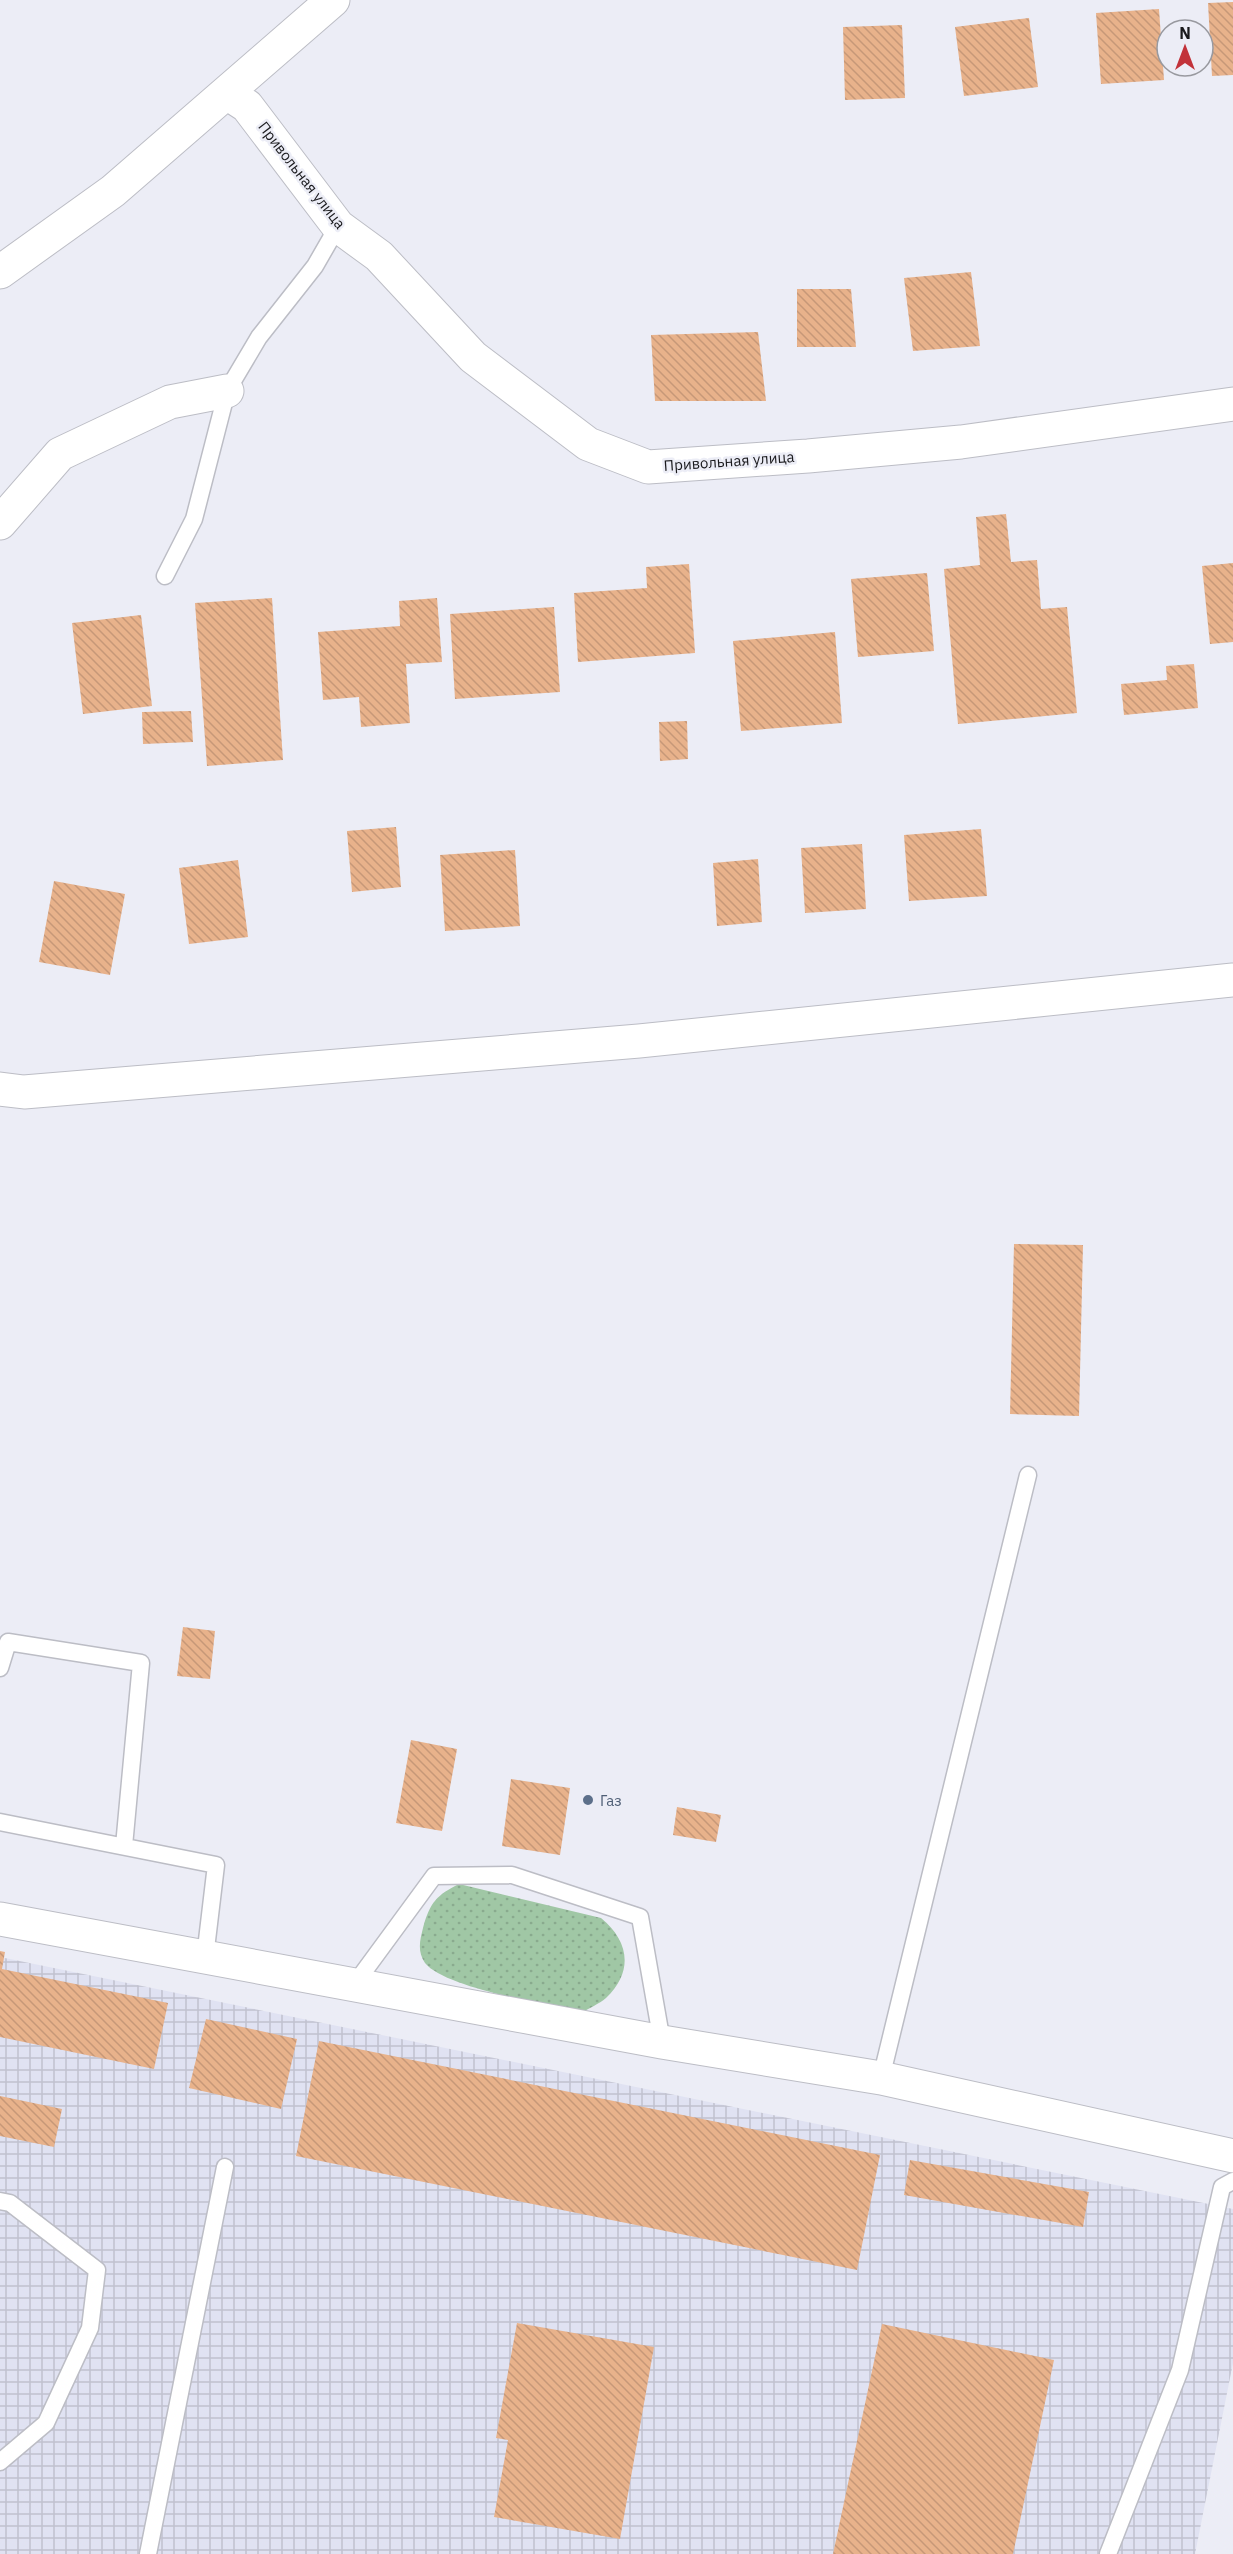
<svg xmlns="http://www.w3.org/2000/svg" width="1233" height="2554" viewBox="0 0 1233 2554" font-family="'IBM Plex Sans',sans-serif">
  <defs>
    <pattern id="industrial-grid" width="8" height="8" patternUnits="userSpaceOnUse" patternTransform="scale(1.5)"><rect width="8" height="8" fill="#e0e2f2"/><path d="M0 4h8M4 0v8" fill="none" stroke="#c0c1cf"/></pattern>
    <pattern id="grass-dots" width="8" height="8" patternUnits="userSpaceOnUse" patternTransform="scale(1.5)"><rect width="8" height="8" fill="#a0c7a5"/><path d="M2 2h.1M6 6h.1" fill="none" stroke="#89aa8e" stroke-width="1.8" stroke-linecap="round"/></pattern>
    <pattern id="building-back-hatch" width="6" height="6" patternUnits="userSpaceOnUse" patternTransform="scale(1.5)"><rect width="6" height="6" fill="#e8b28b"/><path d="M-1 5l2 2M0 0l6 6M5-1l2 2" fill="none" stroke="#c69878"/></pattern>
  </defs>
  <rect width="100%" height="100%" fill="#ecedf6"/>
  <!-- industrial -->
  <path fill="url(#industrial-grid)" d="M0 1957 1233 2209V2363L1195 2554H0Z"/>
  <!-- grass -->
  <path fill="url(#grass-dots)" d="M459 1884 601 1918C629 1941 634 1971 606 1998 599 2004 589 2008 581 2013 547 2004 445 1988 425 1963 417 1951 420 1940 423 1928 430 1902 437 1895 459 1884Z"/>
  <!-- building -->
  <path fill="url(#building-back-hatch)" d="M1233 2V75L1212 76 1208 3Z
    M1159 9 1164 80 1101 84 1096 13Z
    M1029 18 1038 87 964 96 955 27Z
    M902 25 905 98 845 100 843 27Z
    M971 272 980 346 913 351 904 278Z
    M797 289H851L856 347H797Z
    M758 332 766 401H655L651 335Z
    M1006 514 1011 562 1037 560 1041 609 1067 607 1077 713 958 724 944 569 980 565 976 517Z
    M1233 563V642L1210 644 1202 566Z
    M689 564 695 653 578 662 574 593 647 588 646 567Z
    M927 573 934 651 858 657 851 579Z
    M272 598 283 760 207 766 195 603Z
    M437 598 442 662 406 664 410 723 361 727 359 697 323 700 318 632 400 626 399 601Z
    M554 607 560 692 455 699 450 614Z
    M141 615 152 706 83 714 72 623Z
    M835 632 842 723 741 731 733 641Z
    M1194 664 1198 708 1124 715 1121 684 1167 680 1166 666Z
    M191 711 193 742 143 744 142 712Z
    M687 721 688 759 660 761 659 722Z
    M396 827 401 887 352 892 347 831Z
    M981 829 987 896 909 901 904 835Z
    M862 844 866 909 805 913 801 848Z
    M515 850 520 926 445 931 440 855Z
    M758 859 762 922 717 926 713 863Z
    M238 860 248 937 189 944 179 868Z
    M54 881 125 894 110 975 39 962Z
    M1014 1244 1083 1245 1079 1416 1010 1414Z
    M183 1627 215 1631 210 1679 177 1676Z
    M411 1740 457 1749 442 1831 396 1823Z
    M511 1779 570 1788 560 1855 502 1846Z
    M677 1807 721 1815 716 1842 673 1835Z
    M0 1951 5 1952 2 1969 168 2003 154 2069 0 2037Z
    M206 2019 297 2039 281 2109 189 2088Z
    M319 2041 880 2155 857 2270 296 2156Z
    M0 2096 62 2109 54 2147 0 2136Z
    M910 2160 1089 2192 1083 2227 904 2195Z
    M517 2323 654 2347 620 2539 494 2517 508 2440 496 2438Z
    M882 2324 1054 2360 1013 2554H833Z"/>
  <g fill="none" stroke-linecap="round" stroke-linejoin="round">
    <defs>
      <path id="lane" d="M165 576 194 519 227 391 259 337 315 266 338 226
        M0 1668 8 1642 141 1663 124 1846
        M0 1822 216 1865 205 1957
        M354 1985 434 1876 512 1875 640 1917 662 2042
        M881 2078 1028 1475
        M0 2201 10 2203 97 2270 90 2328 46 2423 0 2462
        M148 2554 225 2167
        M1108 2554 1180 2370 1222 2187 1233 2181"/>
      <path id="street" d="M227 93 247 106 338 226 379 256 473 357 588 444 648 467 808 456 961 442 1233 404
        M0 272 113 191 333 0
        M0 523 60 454 170 402 227 391
        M0 1089 24 1092 639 1041 1233 980
        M0 1919 662 2042 881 2078 1233 2156"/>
    </defs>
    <!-- lane casing -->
    <use href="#lane" stroke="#bcbdc5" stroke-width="19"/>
    <!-- street casing -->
    <use href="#street" stroke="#bcbdc5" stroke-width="35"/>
    <!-- lane -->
    <use href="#lane" stroke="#fff" stroke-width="16"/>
    <!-- street -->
    <use href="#street" stroke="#fff" stroke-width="33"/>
  </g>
  <!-- markers -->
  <circle fill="#5c6f8a" stroke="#ecedf6" stroke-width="2" cx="588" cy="1800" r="6"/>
  <g text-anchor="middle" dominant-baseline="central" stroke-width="5" stroke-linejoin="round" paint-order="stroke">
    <!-- street labels -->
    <g font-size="15" fill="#1a1a1d" stroke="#ecedf6">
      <text transform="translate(302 175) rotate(52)">Привольная улица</text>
      <text transform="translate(729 461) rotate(-4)">Привольная улица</text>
    </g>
    <!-- service labels -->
    <g font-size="15" fill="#4e5e75" stroke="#ecedf6" text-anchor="start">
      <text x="600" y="1800">Газ</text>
    </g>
  </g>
  <!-- north arrow -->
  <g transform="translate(1185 48)"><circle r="28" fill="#ecedf6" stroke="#98999f" stroke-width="1.5"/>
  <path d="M0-4.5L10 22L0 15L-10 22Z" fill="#c2323a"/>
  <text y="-9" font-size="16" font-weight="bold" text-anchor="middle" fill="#1a1a1d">N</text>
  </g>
</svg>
